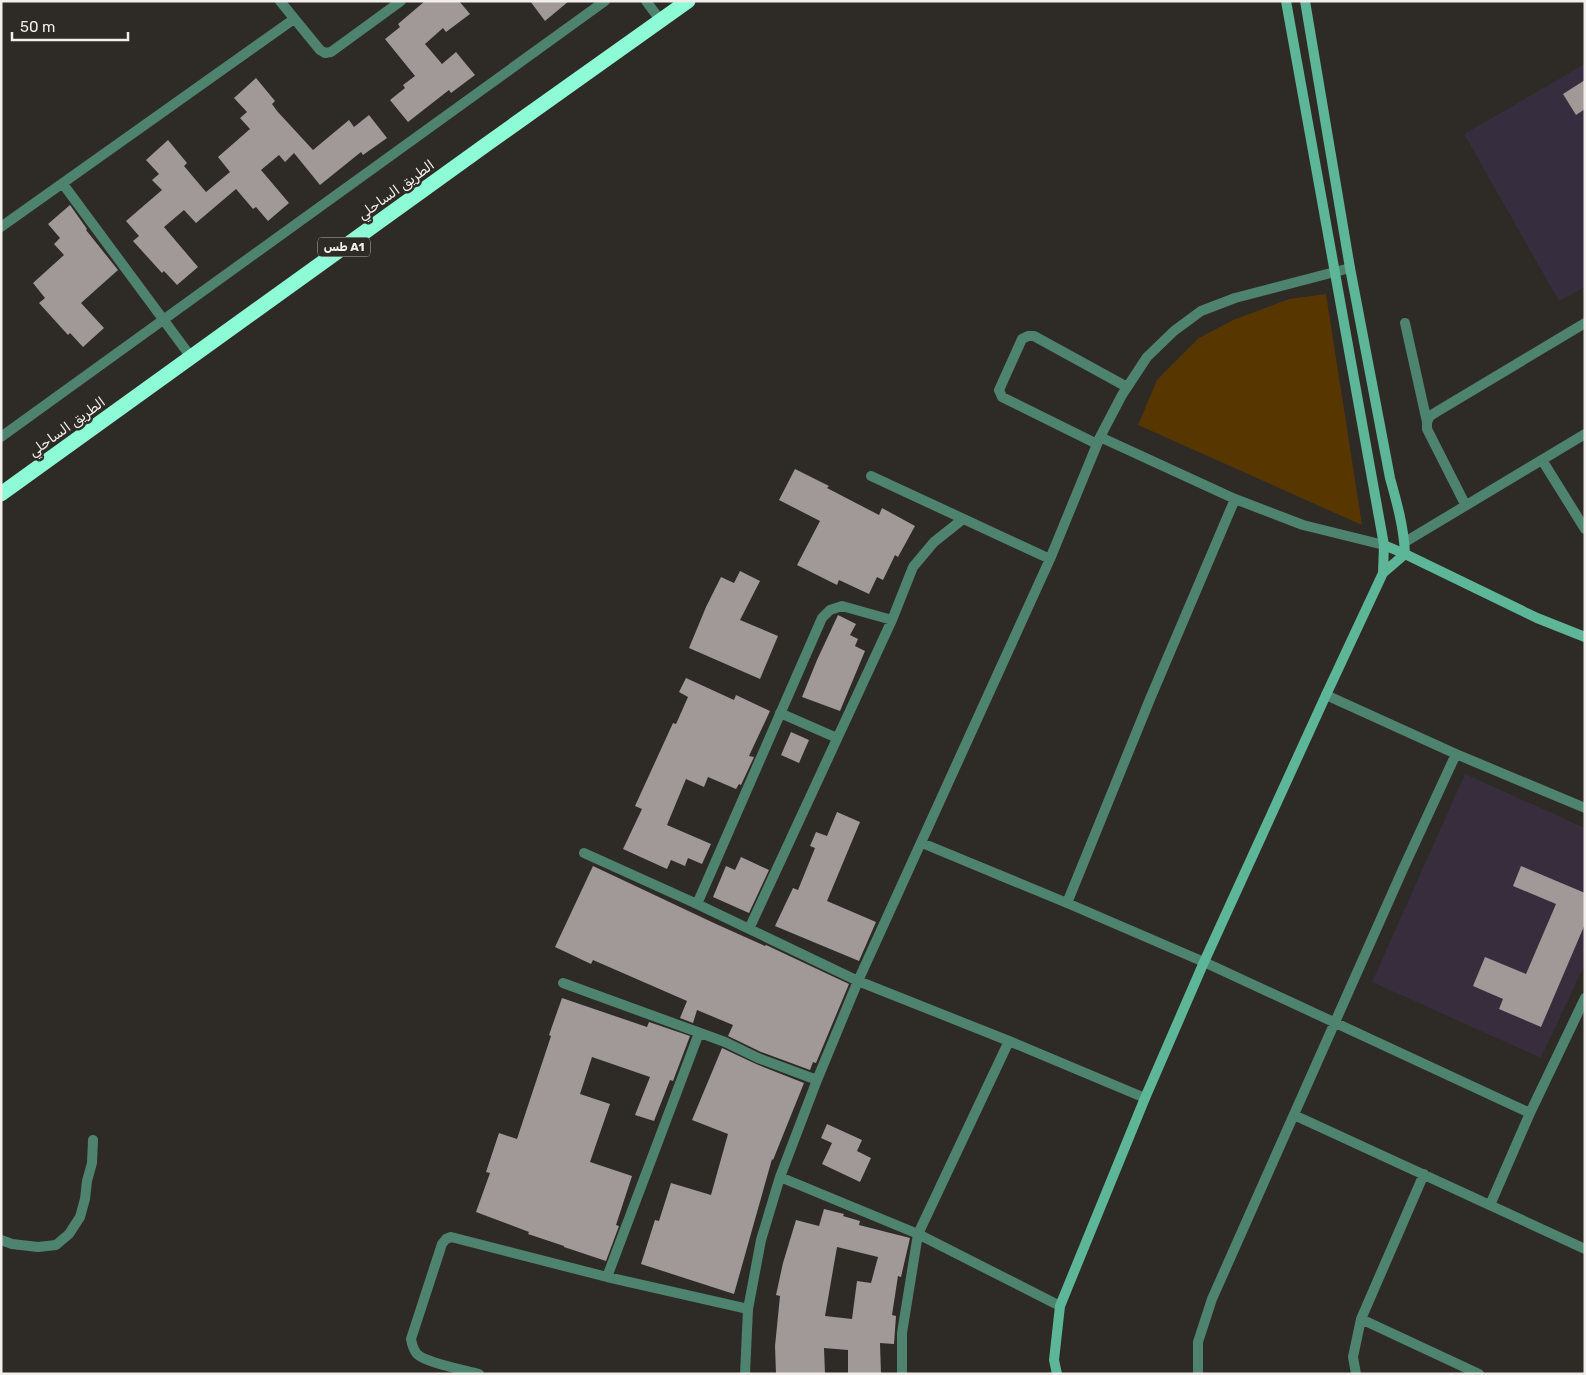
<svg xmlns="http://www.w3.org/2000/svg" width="1586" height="1375" viewBox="0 0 1586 1375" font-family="Rubik,Vazirmatn,sans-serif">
  <rect width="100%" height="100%" fill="#2e2a25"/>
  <!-- education -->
  <path fill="#382d3c" d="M1465 774 1585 828V964L1541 1058 1372 982Z"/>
  <!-- medical -->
  <path fill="#362e3e" d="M1585 64V287L1559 301 1464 134Z"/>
  <!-- green -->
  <path fill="#573600" d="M1326 294 1362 525 1138 425 1157 380 1199 338 1233 320 1289 299Z"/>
  <!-- building -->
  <path fill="#a19898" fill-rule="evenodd" d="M425 1H459L470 14 446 32 443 28 425 44 442 64 456 52 475 75 451 93 449 90 408 122 390 100 405 88 403 85 415 76 385 39 400 27 398 24Z
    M530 1H569L545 21Z
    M256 78 275 101 272 104 277 111 313 150 349 120 354 127 369 115 387 138 363 155 361 152 320 185 294 153 285 162 279 155 261 170 289 203 268 221 256 207 253 209 236 189 196 223 184 210 164 227 198 267 177 285 164 271 162 273 133 241 139 236 126 221 162 190 152 180 159 174 146 160 168 140 187 163 184 166 206 192 230 172 218 157 250 129 240 118 247 112 234 98Z
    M1585 80V109L1576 115 1563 94Z
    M70 205 87 229 86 230 118 270 81 303 104 328 83 347 70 333 68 335 39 303 45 298 33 283 64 255 54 244 60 238 48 224Z
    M795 469 829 486 827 488 879 515 882 508 915 526 898 557 895 555 883 580 877 577 869 594 839 580 837 585 797 565 820 521 779 500Z
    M740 571 760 581 740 620 778 636 760 679 689 648 706 607 721 577 734 583Z
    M838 615 856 624 850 635 858 639 855 646 865 651 840 711 802 697 817 660Z
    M686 678 734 700 736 695 770 711 749 756 754 757 741 785 739 784 736 789 708 777 704 787 686 779 667 825 711 844 702 864 688 858 685 866 671 860 667 869 623 849 642 809 635 806 673 723 676 724 688 697 679 692Z
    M791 732 809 740 799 763 781 755Z
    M837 812 860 822 827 901 876 922 859 961 775 926 793 888 798 890 815 848 810 846 816 832 827 836Z
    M741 857 769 870 749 913 713 897 726 866 735 870Z
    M593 866 716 924 765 946 766 945 849 984 816 1063 813 1062 810 1070 761 1052 728 1036 733 1025 697 1010 693 1023 680 1018 687 1001 593 960 591 964 555 947Z
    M1521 866 1585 893V924L1541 1027 1499 1009 1503 999 1473 986 1485 957 1526 974 1556 904 1513 886Z
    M562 998 647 1027 649 1022 690 1036 673 1081 670 1080 654 1121 635 1115 650 1077 592 1057 580 1094 610 1104 590 1162 632 1176 616 1225 619 1226 606 1261 564 1247V1246L528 1234 529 1232 476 1212 490 1173 486 1172 499 1133 517 1139 551 1036 549 1035Z
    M722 1048 756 1064 804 1083 773 1160 772 1159 734 1294 641 1264 655 1220 659 1221 671 1183 711 1195 728 1134 692 1120Z
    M827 1124 862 1140 857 1151 871 1158 860 1182 822 1164 832 1143 821 1138Z
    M824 1209 844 1214 843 1216 860 1221 859 1225 910 1238 901 1277 898 1276 892 1315 896 1316 894 1344 880 1343 881 1374H848V1350L824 1348 825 1374H776L775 1346 780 1296 776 1295 783 1263 796 1220 819 1226ZM837 1247 878 1257 871 1283 857 1281 852 1319 825 1316Z"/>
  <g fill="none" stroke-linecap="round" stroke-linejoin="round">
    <!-- street -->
    <path stroke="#4e8370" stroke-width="10" d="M280 1 320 50 325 53 331 52 401 1
      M646 1 661 21
      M63 184 191 357
      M1 227 294 19
      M1405 323 1427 422V429L1465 504
      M1427 422 1430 416 1438 411 1585 323
      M1 437 605 1
      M1100 437 1235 499 1303 525 1384 545
      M1097 444 1002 397 999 390 1022 339 1028 336H1034L1127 387
      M1542 460 1585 529
      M871 476 1050 559
      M1405 542 1585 434
      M1326 695 1456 754 1585 808
      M780 713 837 738
      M922 843 1067 903 1204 962 1530 1113
      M584 853 697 904 858 981 1009 1041 1145 1098
      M1067 903 1150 699 1235 499
      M697 904 822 618 830 610 842 606 892 620
      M749 929 892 620 913 567 934 542 963 519
      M563 983 725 1042 758 1058 817 1080
      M1294 1115 1585 1249
      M780 1177 918 1234 1060 1306
      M1490 1205 1530 1113 1585 998
      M1 1240 12 1244 38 1247 56 1245 69 1234 80 1217 85 1199 87 1181 92 1163 93 1140
      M607 1277 699 1033
      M1361 1319 1479 1374
      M479 1374C465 1370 426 1363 417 1354 413 1349 412 1345 411 1339L442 1244 446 1239 451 1237 607 1277 748 1309
      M745 1374 748 1309 761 1240 780 1177 817 1080 858 981 1050 559 1100 437 1122 395 1147 357 1174 331 1201 311 1235 298 1350 268
      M902 1374V1333L918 1234 1009 1041
      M1198 1374V1342L1212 1299 1403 869 1456 754
      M1356 1374 1353 1357 1361 1319 1424 1174"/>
    <!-- secondary -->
    <path stroke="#5cb697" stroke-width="10" d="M1286 1 1384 545 1383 573
      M1384 545 1405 554 1537 618 1585 637
      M1057 1374 1054 1360 1060 1306 1145 1098 1204 962 1326 695 1383 573 1405 554C1404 528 1397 503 1390 478L1350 268 1305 1"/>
    <!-- highway -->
    <path stroke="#8dfbd5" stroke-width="15" d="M1 494 487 144 688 1"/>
  </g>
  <g text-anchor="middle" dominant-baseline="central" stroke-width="5" stroke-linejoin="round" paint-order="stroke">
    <!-- shield labels -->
    <rect fill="#2e2a25" stroke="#b6b3b0" stroke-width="1" x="318" y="237.5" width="52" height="19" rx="4"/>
    <g font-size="12" font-weight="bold" fill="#f1eeeb">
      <text x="344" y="247">طس A1</text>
    </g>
    <!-- street labels -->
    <g font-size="14" fill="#f1eeeb" stroke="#2e2a25">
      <text transform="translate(396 190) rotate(-36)">الطريق الساحلي</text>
      <text transform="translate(67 427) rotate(-36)">الطريق الساحلي</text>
    </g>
  </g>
  <!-- border -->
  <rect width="1586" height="1375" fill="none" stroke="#f1eeeb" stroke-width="5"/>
  <!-- scale -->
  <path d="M12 32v8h116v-8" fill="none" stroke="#f1eeeb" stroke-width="2.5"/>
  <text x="20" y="32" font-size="15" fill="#f1eeeb" stroke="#2e2a25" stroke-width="4" paint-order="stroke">50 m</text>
</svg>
